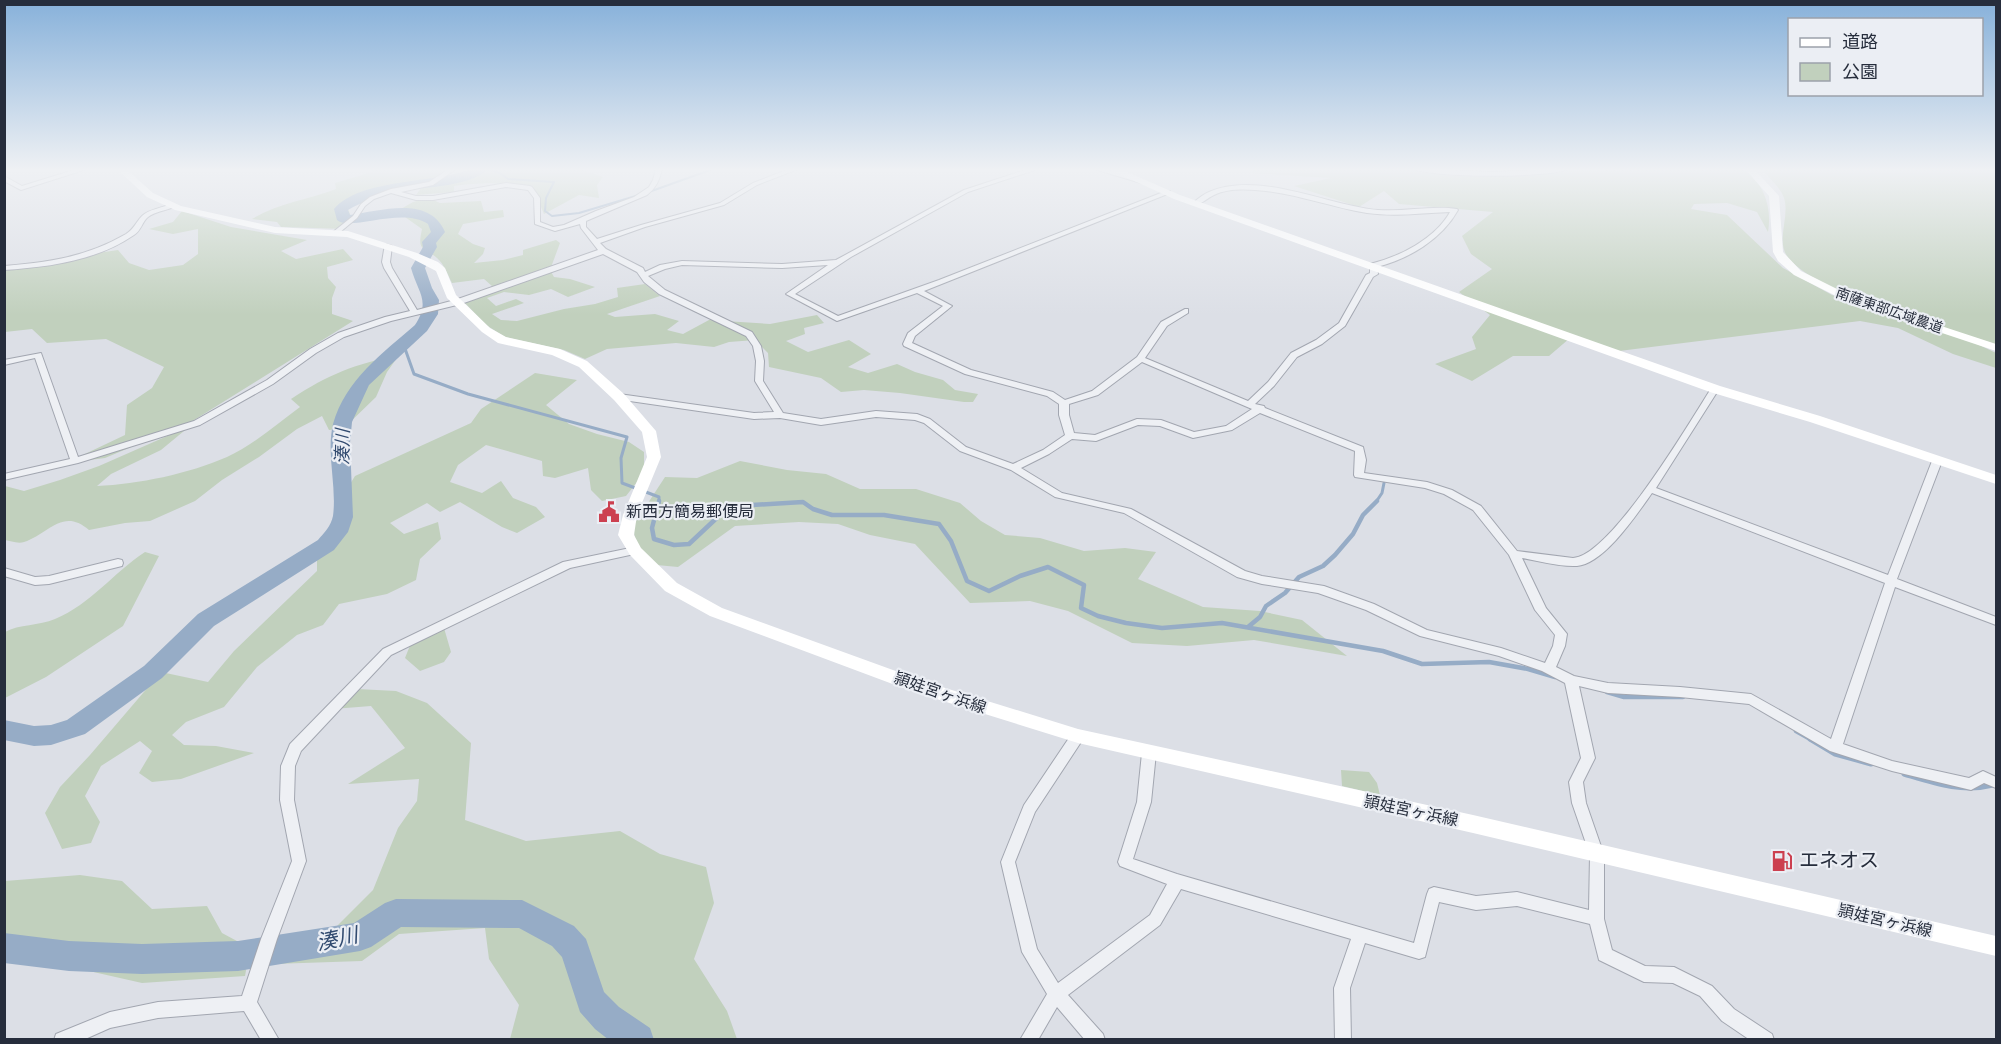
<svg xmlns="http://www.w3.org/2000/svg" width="2001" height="1044" viewBox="0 0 2001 1044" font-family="'Source Sans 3','Noto Sans JP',sans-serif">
  <rect width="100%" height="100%" fill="#dcdfe6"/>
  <!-- green -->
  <path fill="#c1d0bd" d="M371 169H451C420 191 376 183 348 209L352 219 345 229 281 227 277 222 252 219C278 203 307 200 336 189L335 183 372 172Z
    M478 169H580L603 177 597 185 599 198 579 195 544 214 534 190C501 182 487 182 454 186V192L416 195 421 188Z
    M1251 169H1409L1452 175H1515L1556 171 1744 169C1765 185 1772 208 1768 232L1757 212 1727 203 1694 204 1691 209 1727 215 1783 268 1832 295 1973 342 1996 353V368L1953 354 1898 328 1860 321 1619 351 1570 338 1549 356H1513L1472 381 1435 364 1476 349 1472 337 1490 315 1459 292 1492 269 1471 254 1462 236 1493 212 1399 204 1384 191 1359 207 1294 186 1331 178 1252 173Z
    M1762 169H1996V345C1950 328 1812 293 1787 256 1776 240 1790 216 1784 198 1781 188 1768 177 1762 169Z
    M429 198 440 203 481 201 484 212 503 210 504 217 463 224 458 234 473 244 485 248 483 254 474 263 503 260 523 255V250L556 240 560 243 550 270 554 277 570 279 595 287 568 297 551 289 529 295 504 292 487 298 496 306 516 299 524 303 492 314 501 320 517 321 564 309 595 304 618 297 617 288 645 284 660 296 607 314 615 317 655 314 679 321 667 330 683 334 709 320 770 324 817 315 824 323 804 328 805 334 786 341 808 352 849 340 871 354 848 367 868 373 897 364 915 372 943 380 955 390 978 394 973 402H964L900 393 864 390 841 392 821 378 769 367 768 353 755 340 729 342 714 347 676 343 607 349 585 359 564 350 505 337 486 325 464 302 492 286 484 279 452 283C448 275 444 264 437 258 423 246 417 252 422 229L405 217H387L413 202Z
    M182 211 231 227 307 240 281 251 296 259 343 249 353 260 327 267 328 278 336 287 332 298V314L353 321 191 422 105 458 66 463 125 435 127 405 152 388 164 367 106 339 47 343 32 329 5 332 4 267 118 250 129 263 149 270 183 265 198 254V229L173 234 149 229 173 222Z
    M399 355 387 372 376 397 344 428 329 430 322 416 297 429 259 457 222 480 195 501 150 521 125 523 89 530C63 507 48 534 24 542 18 544 10 541 5 540V486L24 491 60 480 99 466 190 426 161 450 111 474 97 486C139 484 188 474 227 457 253 445 277 424 300 407L291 399C329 374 355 364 399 355Z
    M535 373 577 380 546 405 569 424 597 434 629 442 644 452V473L626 496 602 501 591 490 588 468 555 478 543 476 542 461 486 445 458 465 450 482 482 493 501 481 513 498 536 507 545 517 517 533 502 527 460 502 440 512 427 503 390 523 404 534 438 522 441 539 420 559 416 580 387 594 339 604 323 625 297 635 257 667 224 707 186 722 172 735 184 745 216 746 254 753 181 779 152 782 139 773 152 751 140 741 101 766 85 796 100 822 91 843 62 849 45 813 60 787 90 755 161 672 208 682 234 651 317 571V546L343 515 347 489 355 476 471 423 481 409Z
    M740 461 787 470 826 474 860 489H916L960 503 981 521 1005 535 1040 538 1084 551 1125 548 1156 552 1138 579 1203 607 1260 611 1302 620 1347 656 1254 640 1187 646 1132 643 1068 611 1030 601 970 603 915 544 870 535 838 524 799 522 735 526 678 567 646 564 636 545 633 526 665 477 697 478Z
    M145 552 159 556 123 626 46 677 5 698V632C19 624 39 626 55 619 91 604 113 573 145 552Z
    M444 628 451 652 444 662 420 671 405 658 411 643Z
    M357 689 396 691 427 703 471 743 465 820 526 841 620 831 660 854 706 867 714 903 694 959 727 1011 737 1039H510L519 1005 489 959 485 928 399 934 362 961 273 964 285 939 330 933 373 890 398 828 417 801 419 779 348 784 405 748 371 706 333 709Z
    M1341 770 1369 772 1377 783 1380 795 1342 786Z
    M80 875 122 881 152 909 207 906 222 933 250 948 245 976 142 983 5 952V881Z"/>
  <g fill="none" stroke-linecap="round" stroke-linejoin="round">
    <!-- stream-far3 -->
    <path stroke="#96acc6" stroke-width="2" d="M487 169 500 173 508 179 554 182 546 198 545 211 552 216 579 213 639 195
      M646 193 713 169"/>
    <!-- stream-far2 -->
    <path stroke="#96acc6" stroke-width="3" d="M403 343 414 374 468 394 627 437 621 458 622 483 659 497V502
      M798 502H803
      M1376 502 1382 493 1384 483"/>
    <!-- stream-far1 -->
    <path stroke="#96acc6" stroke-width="4.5" d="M659 501 652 528 654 539 674 545 689 544 721 514 737 506 803 502 813 509 832 515H884L939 524 951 541 967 581 989 591 1020 576 1048 567 1084 585 1081 608 1098 616 1126 623 1162 628 1222 623 1383 651 1422 664 1489 662 1528 669 1555 677
      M1248 627 1260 617 1266 606 1285 593 1299 577 1323 566 1335 555 1353 534 1363 515 1377 501
      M1607 692 1624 697H1683
      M1796 731 1812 740"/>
    <!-- stream -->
    <path stroke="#96acc6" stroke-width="5" d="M1810 739 1835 754 1871 764
      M1904 774C1934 783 1962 793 1993 785"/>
    <!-- river -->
    <path fill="#96acc6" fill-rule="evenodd" d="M471 169H488C469 188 418 187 392 192 376 196 362 202 348 210L350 215C381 211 429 195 445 232L436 243 437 247 425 268 432 288 439 300 438 314 427 331 369 385 352 422 350 443 353 517 348 532 334 550 214 626 162 678 85 734 51 745 34 746 4 740V720L34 726 51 725 67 720 144 666 198 614 318 540C324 533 331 526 333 516 337 486 326 454 333 424 345 380 383 353 415 325 431 301 418 293 411 268L423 247 422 242 431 232 428 224C402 206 349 232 337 220L334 209C361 178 433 184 471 169Z
      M396 899 522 900 574 926 586 939 604 992 619 1007 650 1028 654 1040H609L595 1029 580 1012 562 957 552 946 519 928 401 927 371 947 360 951 238 971 142 974 69 971 4 963V933L69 941 142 944 238 941 354 923 385 903Z"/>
    <defs>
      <path id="street" d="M77 169H87L21 190 4 181V176L22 186Z
        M449 169H456L433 185 401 192 416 196H433L506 183 530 186 532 187 540 198V222L553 227 564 225 596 211 634 197 649 187 653 180 656 169H662C659 181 656 188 647 195L586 221V227L597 239 641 225 720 203 753 183 789 169H798L757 185 724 205 645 227 600 243 606 249 643 268 645 272 660 265 682 261 782 264 836 260 964 190 1028 169H1038L968 192 851 257 795 294 838 316 939 280 1166 191H1170V193L924 291 952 306 915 336 912 343 971 370 1053 392 1065 400 1092 391 1137 357 1161 322 1185 309H1188V313L1167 326 1145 358 1248 401 1268 382 1291 353 1316 340 1339 323 1366 275 1370 273V264C1399 257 1435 239 1450 212 1423 213 1395 217 1367 213 1330 207 1293 192 1255 190 1242 189 1226 189 1214 195 1207 198 1202 205 1194 204V202C1199 198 1204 194 1209 192 1258 170 1329 206 1378 210 1405 212 1432 205 1457 209L1458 210C1442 239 1409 259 1377 267L1378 274 1373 277 1345 326 1322 344 1297 357 1274 386 1255 404 1264 406 1265 408 1363 447 1366 460 1364 473 1427 482 1452 490 1481 506 1517 551 1573 558C1611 556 1691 420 1712 387L1715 386 1719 389 1656 488 1888 575 1932 461 1937 458 1940 459 1942 461 1897 579 1996 617V625L1895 587 1843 744 1892 761 1969 778 1983 771 1996 777V788L1984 783 1971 790 1892 771 1830 751 1749 704 1680 697 1608 693 1579 686 1595 758 1583 782 1586 803 1604 855V919L1612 950 1645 966 1674 967 1712 986 1734 1009 1772 1034 1774 1040H1750L1722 1021 1700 996 1673 983 1644 982 1599 960 1590 924 1517 906 1476 910 1439 902 1425 957 1419 959 1365 943 1350 988 1351 1040H1335L1334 988 1351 939 1181 889 1160 925 1068 995 1103 1034 1105 1040H1085L1057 1007 1038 1040H1020L1047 994 1022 952 1001 862 1024 805 1073 732 1078 731 1083 732 1085 736 1035 812 1015 862 1037 949 1058 983 1150 915 1167 884 1120 866 1118 862 1137 802 1142 753 1144 749 1149 748 1154 749 1156 753 1151 802 1133 859 1177 874 1414 943 1427 894 1429 889 1434 887 1476 896 1517 892 1589 910 1590 855 1572 803 1569 782 1581 758 1565 683 1542 671 1499 656 1420 636 1366 610 1318 593 1262 584 1237 577 1124 513 1055 497 1011 470 960 451 924 423 915 420 876 417 821 425 780 418 754 419 616 399 614 397 616 395 619 394 754 413 774 412 755 381 756 361 753 346 746 336 659 294 644 282 637 272 603 254 461 304 391 321 344 337 316 353 273 384 200 425 78 463 4 480V474L70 459 35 358 4 365V360L41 353 78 457 194 421 267 380 310 349 338 333 385 317 410 311 384 268 382 262 385 244 392 246 390 262 392 268 417 310 455 300 598 250 581 228 580 224 555 231 535 224 534 198 528 190 506 187 433 200H416L391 193 374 199 365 206 357 218 339 233 333 232 353 216 361 204 370 197 391 189 429 182ZM682 265 782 268 828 265 786 294 837 321 917 293 943 306 908 333 903 344 904 346 965 374 1047 396 1059 404V415L1065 435 1043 450 1013 464 966 447 930 419 917 414 876 411 821 419 783 413 763 381 764 361 761 346 752 332 665 290 648 276 665 269ZM1142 362 1252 409 1226 426 1194 432 1161 420 1137 419 1095 435 1074 433 1069 415V404L1098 395ZM1260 413 1355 451 1354 475 1355 477 1425 488 1444 494 1473 510 1509 555 1535 610 1555 635 1553 646 1545 663 1501 648 1427 630 1374 604 1324 586 1262 576 1245 571 1131 509 1062 493 1021 468 1049 454 1072 439 1096 441 1138 425 1160 426 1193 438 1232 430ZM1652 493 1885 583 1831 739 1751 694 1680 687 1608 683 1574 676 1556 667 1565 646 1567 634 1546 608 1522 558C1539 561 1559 567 1577 566 1604 564 1637 514 1652 493Z
        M1094 169H1105L1144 181 1141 183Z
        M1415 169 1491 172 1568 169C1549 178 1434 178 1415 169Z
        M172 204 174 205V207C167 210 154 212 148 217 142 222 141 231 134 235 96 261 49 267 4 270V266C50 262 86 257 126 234 134 229 136 222 142 216 147 210 164 207 172 204Z
        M635 547 640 551 639 553 570 568 391 655 301 751 295 766 294 800 306 861 277 939 257 1002 279 1040H261L244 1011 158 1018 110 1028 83 1040H54L56 1034 110 1012 158 1002 242 996 261 939 292 861 280 800 281 766 290 744 383 649 563 562Z
        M118 559 122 560 123 563 122 566 49 584 35 585 4 576V568L35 577 49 576Z"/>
    </defs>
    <!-- street casing -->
    <use href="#street" stroke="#a2a6b0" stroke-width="2"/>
    <!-- street -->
    <use href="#street" fill="#eef0f4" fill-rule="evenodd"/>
    <!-- secondary -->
    <path fill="#fff" fill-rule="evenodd" d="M117 169H126L153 193 181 206 275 227 348 231 417 253 438 262 445 268 456 295 490 328 506 337 560 349 587 361 624 394 656 431 661 457 637 515 634 535 641 548 677 583 722 608 926 682 1078 729 1473 815 1996 936V956L1473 833 1078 743 914 692 710 616 665 591 630 555 618 535 623 515 647 457 642 432 614 400 579 367 552 355 498 343 482 332 447 298 436 271 409 257 347 237 275 233 175 210 147 197Z
      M1108 169H1120L1180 195 1720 386 1820 416 1996 475V484L1810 422 1710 392 1174 199Z
      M1745 169H1754L1779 196 1783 252 1801 271 1853 297 1996 344V351L1846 301 1794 275 1778 261 1773 252 1769 196Z"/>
  </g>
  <!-- sky -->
  <linearGradient id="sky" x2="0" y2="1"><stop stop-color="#87b1da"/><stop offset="0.54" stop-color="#eff1f4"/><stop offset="1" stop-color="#eff1f4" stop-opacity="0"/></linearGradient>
  <rect width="2001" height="315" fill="url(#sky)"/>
  <!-- icons -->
  <defs>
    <symbol id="civic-bare" viewBox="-9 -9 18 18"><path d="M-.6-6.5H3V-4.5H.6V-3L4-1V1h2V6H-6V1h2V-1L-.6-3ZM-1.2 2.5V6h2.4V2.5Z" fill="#cc4050" stroke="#ebeef4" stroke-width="2.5" paint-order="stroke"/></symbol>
    <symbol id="fuel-bare" viewBox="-9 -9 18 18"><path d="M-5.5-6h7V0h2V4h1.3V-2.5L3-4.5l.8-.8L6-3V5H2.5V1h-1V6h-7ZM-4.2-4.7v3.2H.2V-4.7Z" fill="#cc4050" stroke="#ebeef4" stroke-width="2.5" paint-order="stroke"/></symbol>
  </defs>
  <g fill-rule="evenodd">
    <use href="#civic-bare" x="594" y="497" width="30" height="30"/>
    <use href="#fuel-bare" x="1767" y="846" width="30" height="30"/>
  </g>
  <g text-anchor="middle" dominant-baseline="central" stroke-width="4.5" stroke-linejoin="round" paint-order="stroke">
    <!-- far-street labels -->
    <g font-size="14" fill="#262d3c" stroke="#ebeef4">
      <text transform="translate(1889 311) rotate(19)">南薩東部広域農道</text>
    </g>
    <!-- poi labels -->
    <g font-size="16" fill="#262d3c" stroke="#ebeef4" text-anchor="start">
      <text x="626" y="512">新西方簡易郵便局</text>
    </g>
    <!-- street labels -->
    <g font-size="16" fill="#262d3c" stroke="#ebeef4">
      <text transform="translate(940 693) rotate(19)">頴娃宮ヶ浜線</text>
      <text transform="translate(1411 811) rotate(12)">頴娃宮ヶ浜線</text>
      <text transform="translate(1885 921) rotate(13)">頴娃宮ヶ浜線</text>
    </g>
    <!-- water labels -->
    <g font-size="18" font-style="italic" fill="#314a6f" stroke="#ebeef4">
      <text transform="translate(343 447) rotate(-89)">湊川</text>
    </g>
    <!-- near-poi labels -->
    <g font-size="20" fill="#262d3c" stroke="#ebeef4" text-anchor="start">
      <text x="1799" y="861">エネオス</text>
    </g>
    <!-- near-water labels -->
    <g font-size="21" font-style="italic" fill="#314a6f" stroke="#ebeef4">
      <text transform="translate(337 939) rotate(-12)">湊川</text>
    </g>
  </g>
  <!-- border -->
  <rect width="2001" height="1044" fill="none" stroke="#262d3c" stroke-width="12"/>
  <!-- legend -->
  <rect x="1788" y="18" width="195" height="78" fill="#ebeef4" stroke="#9ca1aa" stroke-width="1.5"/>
  <rect x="1800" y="38" width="30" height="9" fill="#ffffff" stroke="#9ca1aa" stroke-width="1.5"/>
  <text x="1842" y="48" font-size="18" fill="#262d3c">道路</text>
  <rect x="1800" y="63" width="30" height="18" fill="#c1d0bd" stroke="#9ca1aa" stroke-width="1.5"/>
  <text x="1842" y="78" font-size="18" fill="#262d3c">公園</text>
</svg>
